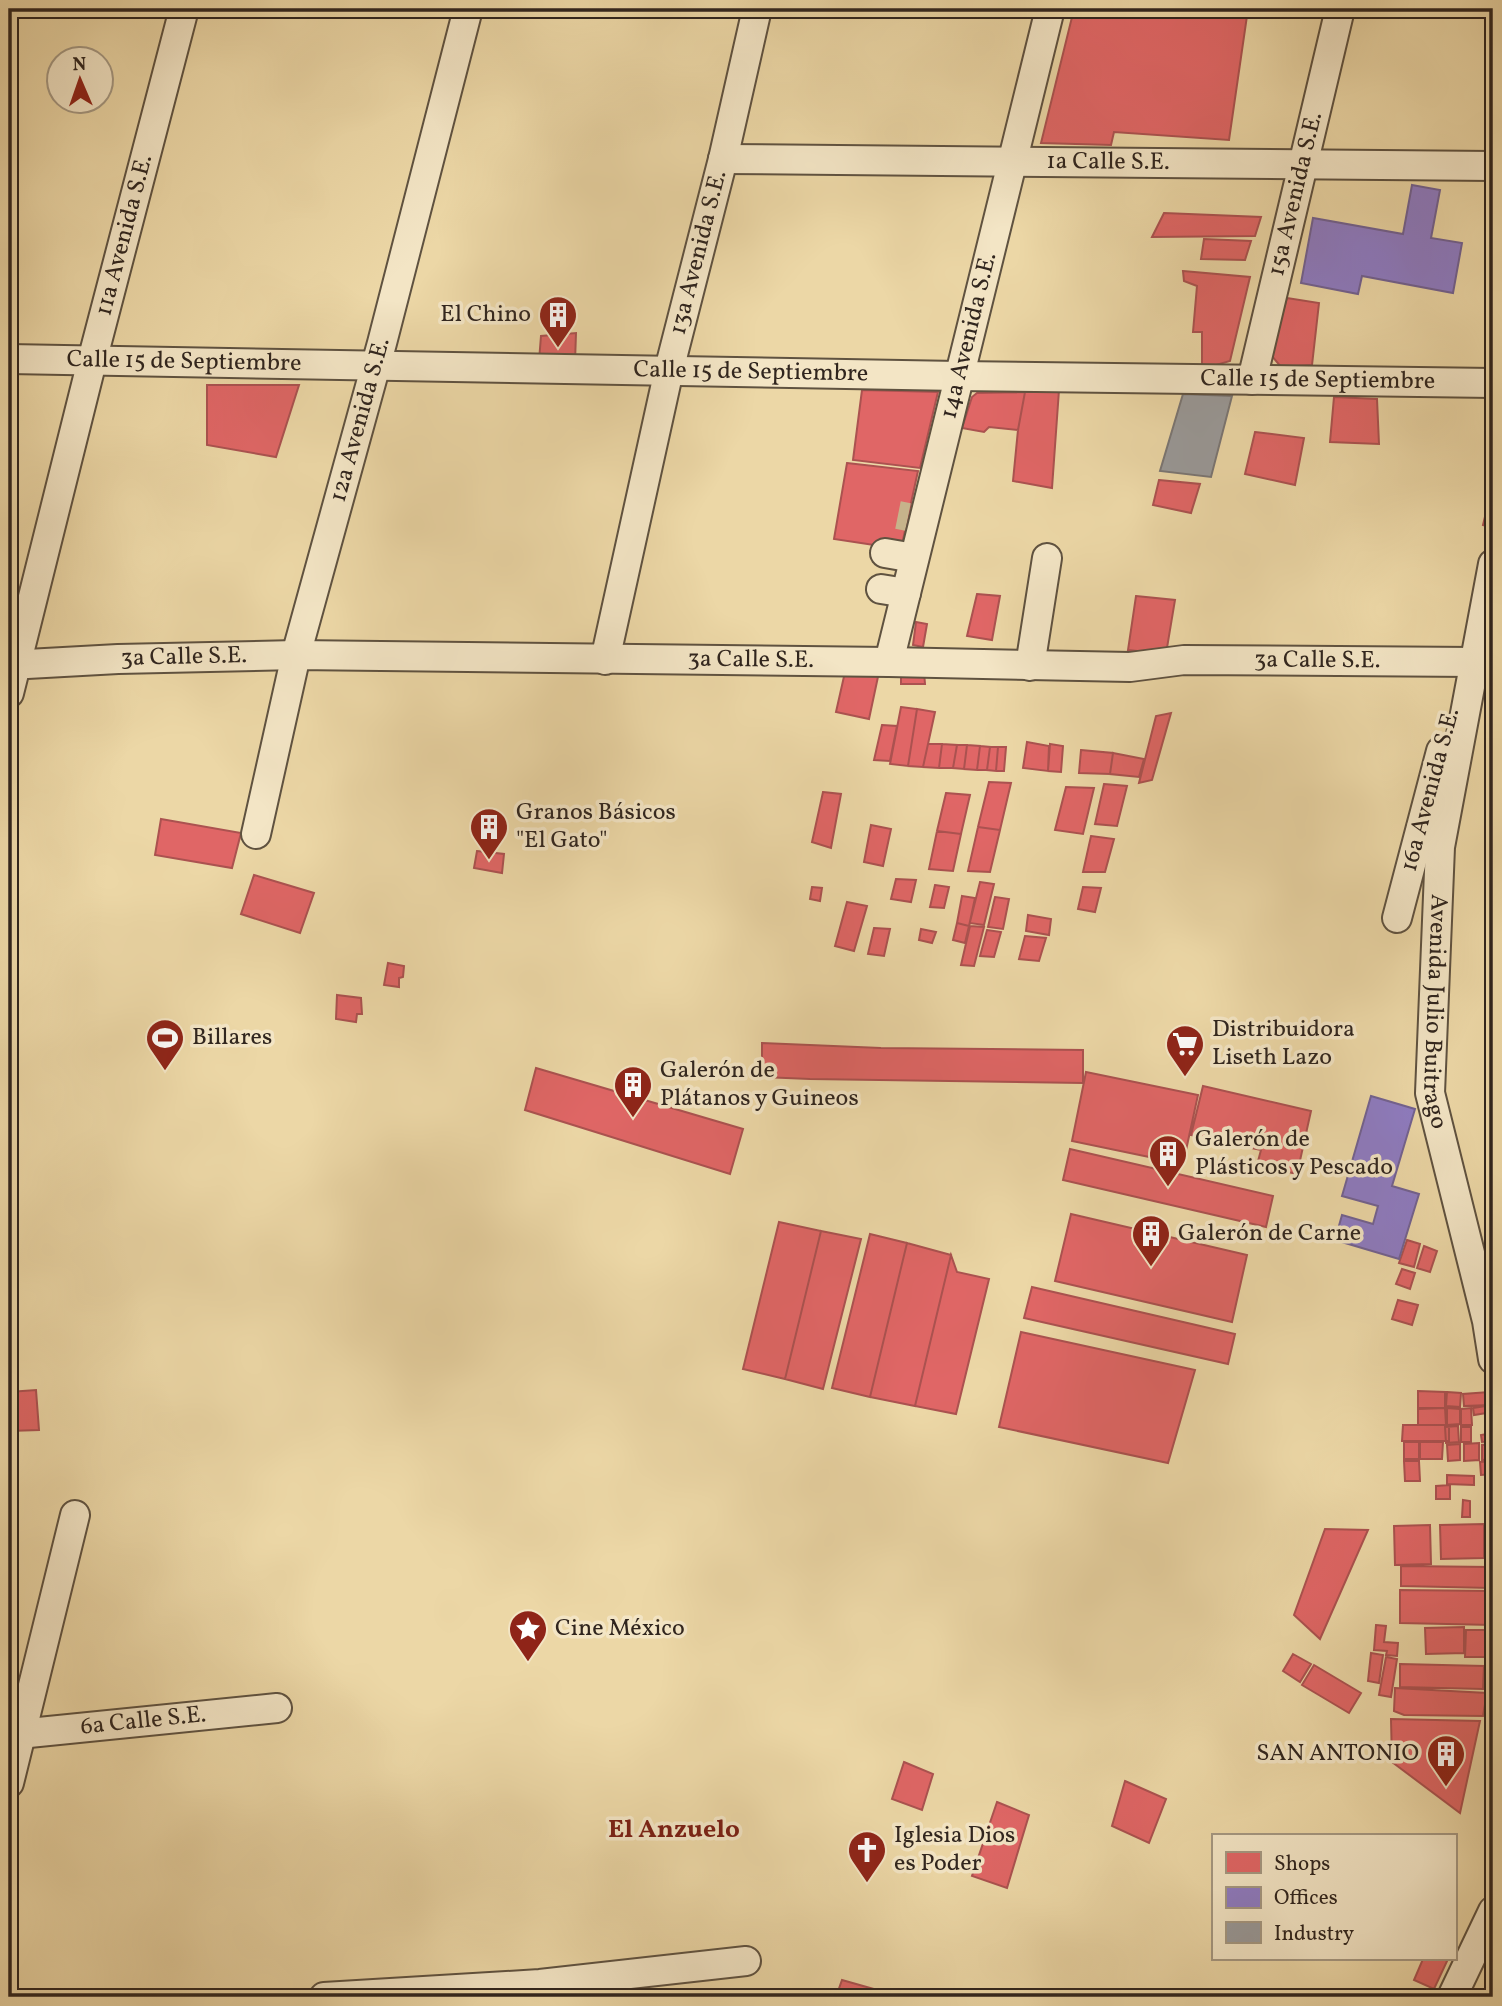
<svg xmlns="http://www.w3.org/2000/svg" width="1502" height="2006" viewBox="0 0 1502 2006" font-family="Vollkorn,serif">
  <rect width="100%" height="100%" fill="#ecd7a6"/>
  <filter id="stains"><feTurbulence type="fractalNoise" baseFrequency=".00286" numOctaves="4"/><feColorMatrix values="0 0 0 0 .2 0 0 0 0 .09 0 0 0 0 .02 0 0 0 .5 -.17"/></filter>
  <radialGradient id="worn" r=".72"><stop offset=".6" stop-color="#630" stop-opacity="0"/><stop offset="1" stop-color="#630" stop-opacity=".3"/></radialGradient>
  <!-- shops -->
  <path fill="#e06666" stroke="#ab5250" stroke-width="2" d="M1074 9H1248L1229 140 1114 132 1111 145 1041 143Z
    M1164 213 1261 217 1255 236 1152 237Z
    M1204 239 1251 241 1245 260 1201 259Z
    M1183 271 1250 277 1230 361 1202 369V332H1193L1197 286 1184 281Z
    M1287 298 1319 303 1312 365 1281 367 1271 355Z
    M576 333 575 362 539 361 541 336Z
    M207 385H299L276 457 207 445Z
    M862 390 938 392 920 468 853 460Z
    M1059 390 1052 488 1013 481 1018 430 1025 392Z
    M1025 392 1018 430 989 427 984 432 962 428 972 397 977 393Z
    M1334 397 1377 399 1379 444 1330 442Z
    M1255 432 1304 438 1295 485 1245 474Z
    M847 463 918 471 901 549 834 539Z
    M1159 480 1200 484 1191 513 1153 505Z
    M1489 500 1493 501V528L1483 525Z
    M977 594 1000 596 992 640 967 636Z
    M1136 596 1175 600 1166 654 1128 650Z
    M916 622 927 624 923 647 913 645Z
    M901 670 924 672 925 684H901Z
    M845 672H879L869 719 836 712Z
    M901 707 917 709 908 766 890 764Z
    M917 709 935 712 923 767 908 766Z
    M1171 713 1152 780 1139 783 1156 716Z
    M882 725 897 726 890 761 874 760Z
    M1027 742 1049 746 1048 771 1023 768Z
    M928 744H942L939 768 923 767Z
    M942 744 957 745 953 768H939Z
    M1050 744 1063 746 1061 772 1048 771Z
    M957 745H967L964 769 953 768Z
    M967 745 980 746 977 770 964 769Z
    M980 746 990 747 987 770H977Z
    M990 747H998L996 771 987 770Z
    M998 747H1006L1004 771H996Z
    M1081 750 1113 753 1110 774 1079 773Z
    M1113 753 1144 759 1139 777 1110 774Z
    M989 782 1011 783 1000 830 978 827Z
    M1104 784 1127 786 1117 826 1095 824Z
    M1066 787 1094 788 1083 834 1055 830Z
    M823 792 841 794 831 848 812 842Z
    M946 793 970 795 961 834 937 831Z
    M161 819 241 833 232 868 155 855Z
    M871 825 891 829 883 866 864 862Z
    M978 827 1000 830 990 872 968 871Z
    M937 831 961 834 953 871 929 869Z
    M1091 836 1114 839 1105 872H1083Z
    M477 851 504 854 502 873 474 868Z
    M254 875 314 893 300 933 241 914Z
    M896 879 916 880 911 902 891 899Z
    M980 882 994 884 984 925 970 923 969 926Z
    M935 885 949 887 944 908 930 907Z
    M812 887 822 888 820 901 810 899Z
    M1083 887 1101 888 1095 912 1078 909Z
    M962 896 975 898 969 926 957 923Z
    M995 897 1009 899 1003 929 988 927Z
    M847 902 867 906 854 951 835 946Z
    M1028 915 1051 919 1049 935 1026 931Z
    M957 923 969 926 965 943 953 940Z
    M970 926 984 927 974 966 961 965Z
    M874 928 890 929 884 956 868 954Z
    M921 929 936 932 932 943 919 940Z
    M987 930 1001 932 994 957 980 956Z
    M1025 936 1046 938 1039 961 1019 959Z
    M388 963 404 966 403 977 399 978V987L384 985Z
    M337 995 361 998 362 1014H357L356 1022 336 1019Z
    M762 1043 881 1048 1083 1050V1083L810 1079 762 1077Z
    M536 1068 743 1129 730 1174 525 1110Z
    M1086 1072 1198 1095 1183 1164 1072 1141Z
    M1203 1086 1311 1111 1297 1174 1257 1165 1261 1150 1191 1135Z
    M1070 1149 1273 1196 1266 1227 1063 1180Z
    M1071 1214 1247 1255 1232 1322 1055 1281Z
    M779 1222 821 1231 785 1379 743 1369Z
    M821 1231 861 1239 823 1389 785 1379Z
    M870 1234 907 1243 870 1397 832 1388Z
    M1407 1240 1420 1244 1414 1267 1399 1263Z
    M907 1243 951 1255 915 1406 870 1397Z
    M1424 1246 1437 1251 1430 1272 1417 1268Z
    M951 1255 957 1272 989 1279 956 1414 915 1406Z
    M1402 1269 1415 1273 1410 1289 1396 1284Z
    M1032 1287 1235 1334 1228 1364 1024 1318Z
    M1398 1300 1418 1305 1412 1325 1392 1319Z
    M1021 1332 1195 1370 1168 1463 999 1427Z
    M36 1390 39 1430 9 1431V1392Z
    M1418 1391 1445 1392V1408H1418Z
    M1447 1392 1461 1393 1460 1407 1446 1406Z
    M1489 1392 1490 1405 1464 1406 1463 1394Z
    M1492 1405 1493 1412 1474 1415 1473 1408Z
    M1445 1408 1446 1425H1418V1409Z
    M1447 1408 1460 1409V1424L1447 1425Z
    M1471 1408 1472 1425H1461V1409Z
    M1403 1425H1449V1441H1402Z
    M1458 1426 1459 1442 1446 1443 1445 1427Z
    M1461 1427H1471V1442H1461Z
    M1487 1427H1493V1441L1482 1442 1481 1435 1487 1434Z
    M1404 1442H1419V1459H1404Z
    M1420 1442H1443L1442 1459H1420Z
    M1479 1443V1460L1464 1461V1444Z
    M1460 1444V1460L1448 1461 1447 1445Z
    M1493 1444V1459L1482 1460V1445Z
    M1404 1461H1419L1420 1481H1405Z
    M1493 1461V1474L1481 1475 1480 1462Z
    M1447 1475 1474 1476V1485L1447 1484Z
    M1450 1485V1499H1436V1486Z
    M1463 1500 1470 1501V1517H1462Z
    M1484 1524V1558L1441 1559 1440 1525Z
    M1430 1525 1431 1564 1395 1565 1394 1526Z
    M1325 1529 1368 1530 1320 1639 1294 1615Z
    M1401 1566 1491 1567V1588L1401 1586Z
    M1400 1590 1493 1591V1625L1400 1623Z
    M1376 1625 1386 1626 1384 1642 1398 1643 1397 1656 1386 1655 1387 1651 1374 1650Z
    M1464 1627V1653L1426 1654 1425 1628Z
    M1466 1630H1493V1657H1465Z
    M1371 1653 1383 1655 1379 1683 1368 1681Z
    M1293 1654 1311 1664 1300 1682 1283 1671Z
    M1386 1657 1397 1659 1391 1697 1379 1695Z
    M1400 1664 1484 1666 1483 1689 1400 1687Z
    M1314 1665 1361 1693 1349 1713 1302 1685Z
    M1395 1688 1487 1693 1483 1716 1404 1715 1394 1711Z
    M1391 1719 1480 1721 1460 1813 1392 1762Z
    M904 1762 933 1774 922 1810 892 1799Z
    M1125 1781 1166 1799 1149 1843 1112 1826Z
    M997 1802 1029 1815 1007 1888 972 1876Z
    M1423 1959H1448L1434 1989 1414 1980Z
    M842 1980 902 1997H836Z"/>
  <!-- offices -->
  <path fill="#8e7cc3" stroke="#726292" stroke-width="2" d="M1412 185 1440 190 1431 238 1462 243 1453 293 1362 276 1358 294 1301 283 1313 218 1403 234Z
    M1371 1096 1415 1109 1392 1186 1419 1194 1399 1259 1335 1240 1342 1215 1373 1224 1378 1206 1342 1196Z"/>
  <!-- industry -->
  <path fill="#999" stroke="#7a7674" stroke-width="2" d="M1183 394 1232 396 1211 477 1160 471Z"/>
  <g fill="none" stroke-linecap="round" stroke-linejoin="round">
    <!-- minor-tunnel -->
    <path stroke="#c6b38b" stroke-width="28" stroke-dasharray="28 14" stroke-linecap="butt" d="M898 515 908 517"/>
    <defs>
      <g id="minor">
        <path id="s1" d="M723 159 1493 166"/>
        <path id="s2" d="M9 359 958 376 1493 383"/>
        <path id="s3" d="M1252 380 1340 9"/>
        <path d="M885 553 914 558"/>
        <path id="s4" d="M1493 564 1440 847 1430 1093 1487 1321 1493 1359"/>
        <path d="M881 589 906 593"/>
        <path id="s5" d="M605 660 669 370 723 159 757 9"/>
        <path id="s6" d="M889 662 1050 9"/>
        <path id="s7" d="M9 665 118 659 296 655 889 662 1130 667 1184 660 1474 662 1493 659"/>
        <path d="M1030 666 1047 558"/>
        <path id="s8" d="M9 693 92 361 184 9"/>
        <path id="s9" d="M256 834 296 655 382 343 468 9"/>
        <path d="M1397 918 1441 751"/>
        <path id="s10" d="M9 1735 277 1708"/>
        <path d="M9 1783 75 1515"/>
        <path d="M324 1997 540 1984 746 1961"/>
        <path d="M1452 1997 1493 1911"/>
      </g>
    </defs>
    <!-- minor casing -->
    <use href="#minor" stroke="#5f5240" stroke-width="32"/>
    <!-- minor -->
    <use href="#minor" stroke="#f3e5c5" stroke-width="28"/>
  </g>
  <!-- icons -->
  <defs>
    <symbol id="building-pin" viewBox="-11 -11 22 30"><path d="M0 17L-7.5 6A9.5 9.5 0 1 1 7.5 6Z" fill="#8f2418" stroke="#f3e5c5"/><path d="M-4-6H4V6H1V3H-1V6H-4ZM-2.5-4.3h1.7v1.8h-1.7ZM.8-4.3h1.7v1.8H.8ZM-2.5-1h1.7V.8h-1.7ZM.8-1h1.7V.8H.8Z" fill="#fff"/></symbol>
    <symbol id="stadium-pin" viewBox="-11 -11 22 30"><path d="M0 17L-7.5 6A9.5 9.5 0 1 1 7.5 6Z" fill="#8f2418" stroke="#f3e5c5"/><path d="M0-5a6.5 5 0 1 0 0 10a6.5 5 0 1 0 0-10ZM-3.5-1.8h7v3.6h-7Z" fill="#fff"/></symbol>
    <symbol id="supermarket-pin" viewBox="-11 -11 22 30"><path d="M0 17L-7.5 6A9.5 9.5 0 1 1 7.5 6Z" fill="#8f2418" stroke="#f3e5c5"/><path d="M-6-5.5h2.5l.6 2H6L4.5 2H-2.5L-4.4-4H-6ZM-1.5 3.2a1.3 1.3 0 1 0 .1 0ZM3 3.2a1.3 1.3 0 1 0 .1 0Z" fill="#fff"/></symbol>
    <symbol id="sight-pin" viewBox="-11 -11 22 30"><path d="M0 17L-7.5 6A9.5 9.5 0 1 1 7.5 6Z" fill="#8f2418" stroke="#f3e5c5"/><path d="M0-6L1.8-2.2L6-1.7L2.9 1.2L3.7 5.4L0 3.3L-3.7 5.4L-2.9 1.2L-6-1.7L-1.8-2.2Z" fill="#fff"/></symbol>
    <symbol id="church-pin" viewBox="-11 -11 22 30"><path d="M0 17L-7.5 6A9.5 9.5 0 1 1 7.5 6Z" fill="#8f2418" stroke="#f3e5c5"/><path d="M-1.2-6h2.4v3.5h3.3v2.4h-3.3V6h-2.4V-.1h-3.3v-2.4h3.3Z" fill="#fff"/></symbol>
  </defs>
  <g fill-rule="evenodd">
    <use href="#building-pin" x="536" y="293" width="44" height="60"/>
    <use href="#building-pin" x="467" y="805" width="44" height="60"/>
    <use href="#stadium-pin" x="143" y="1016" width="44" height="60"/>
    <use href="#supermarket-pin" x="1163" y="1022" width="44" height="60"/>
    <use href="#building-pin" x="611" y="1063" width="44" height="60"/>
    <use href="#building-pin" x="1146" y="1132" width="44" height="60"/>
    <use href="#building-pin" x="1129" y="1212" width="44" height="60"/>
    <use href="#sight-pin" x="506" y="1607" width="44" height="60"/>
    <use href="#building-pin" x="1424" y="1732" width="44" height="60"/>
    <use href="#church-pin" x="845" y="1828" width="44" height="60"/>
  </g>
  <g text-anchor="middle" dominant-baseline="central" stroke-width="7" stroke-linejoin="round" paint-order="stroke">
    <!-- street labels -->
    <g font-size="24" fill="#30251e" stroke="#f3e5c5">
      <text stroke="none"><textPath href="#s1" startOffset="385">1a Calle S.E.</textPath></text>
      <text stroke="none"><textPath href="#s3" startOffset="191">15a Avenida S.E.</textPath></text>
      <text stroke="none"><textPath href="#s8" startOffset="472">11a Avenida S.E.</textPath></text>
      <text stroke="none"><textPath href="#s5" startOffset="418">13a Avenida S.E.</textPath></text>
      <text stroke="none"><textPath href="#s6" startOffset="336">14a Avenida S.E.</textPath></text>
      <text stroke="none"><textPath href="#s2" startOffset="175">Calle 15 de Septiembre</textPath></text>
      <text stroke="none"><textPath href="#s2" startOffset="742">Calle 15 de Septiembre</textPath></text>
      <text stroke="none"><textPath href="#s2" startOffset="1309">Calle 15 de Septiembre</textPath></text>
      <text stroke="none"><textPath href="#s9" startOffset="427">12a Avenida S.E.</textPath></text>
      <text stroke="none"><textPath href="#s7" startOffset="175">3a Calle S.E.</textPath></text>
      <text stroke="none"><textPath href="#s7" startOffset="742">3a Calle S.E.</textPath></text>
      <text stroke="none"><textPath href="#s7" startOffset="1309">3a Calle S.E.</textPath></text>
      <text transform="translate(1431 790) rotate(-75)">16a Avenida S.E.</text>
      <text stroke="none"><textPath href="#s4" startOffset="453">Avenida Julio Buitrago</textPath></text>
      <text stroke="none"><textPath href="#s10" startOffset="135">6a Calle S.E.</textPath></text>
    </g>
    <!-- poi labels -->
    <g font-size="24" fill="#30251e" stroke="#f3e5c5" text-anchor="start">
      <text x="531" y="315" text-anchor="end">El Chino</text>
      <text x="516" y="813">Granos Básicos<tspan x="516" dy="28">"El Gato"</tspan></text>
      <text x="1212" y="1030">Distribuidora<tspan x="1212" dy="28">Liseth Lazo</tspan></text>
      <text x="192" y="1038">Billares</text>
      <text x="660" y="1071">Galerón de<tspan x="660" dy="28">Plátanos y Guineos</tspan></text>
      <text x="1195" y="1140">Galerón de<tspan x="1195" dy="28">Plásticos y Pescado</tspan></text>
      <text x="1178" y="1234">Galerón de Carne</text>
      <text x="555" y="1629">Cine México</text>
      <text x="1419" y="1754" text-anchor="end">SAN ANTONIO</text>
      <text x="894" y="1836">Iglesia Dios<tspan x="894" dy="28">es Poder</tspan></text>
    </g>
    <!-- neighbourhood labels -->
    <g font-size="26" font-weight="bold" fill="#7a1f14" stroke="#f3e5c5">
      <text x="674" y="1830">El Anzuelo</text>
    </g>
  </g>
  <!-- margin -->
  <rect width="1502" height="2006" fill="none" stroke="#ecd7a6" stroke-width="35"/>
  <rect x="10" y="10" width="1481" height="1985" fill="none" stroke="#30251e" stroke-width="3.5"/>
  <rect x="18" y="18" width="1467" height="1971" fill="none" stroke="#30251e" stroke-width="2"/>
  <!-- legend -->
  <rect x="1212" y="1834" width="245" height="126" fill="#f3e5c5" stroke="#a59882" stroke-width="2"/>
  <rect x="1226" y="1852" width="35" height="21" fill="#e06666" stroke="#a59882" stroke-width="2"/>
  <text x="1274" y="1870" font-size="21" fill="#30251e">Shops</text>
  <rect x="1226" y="1887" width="35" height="21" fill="#8e7cc3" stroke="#a59882" stroke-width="2"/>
  <text x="1274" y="1904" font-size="21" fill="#30251e">Offices</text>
  <rect x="1226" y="1922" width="35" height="21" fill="#999999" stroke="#a59882" stroke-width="2"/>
  <text x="1274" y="1940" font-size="21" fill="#30251e">Industry</text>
  <!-- north arrow -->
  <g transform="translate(80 80) rotate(358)"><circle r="33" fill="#f3e5c5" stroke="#a59882" stroke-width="2"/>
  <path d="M0-5L12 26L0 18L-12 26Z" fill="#8f2418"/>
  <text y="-10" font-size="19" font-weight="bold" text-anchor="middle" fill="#30251e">N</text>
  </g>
  <rect width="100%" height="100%" filter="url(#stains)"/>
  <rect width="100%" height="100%" fill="url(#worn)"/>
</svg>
